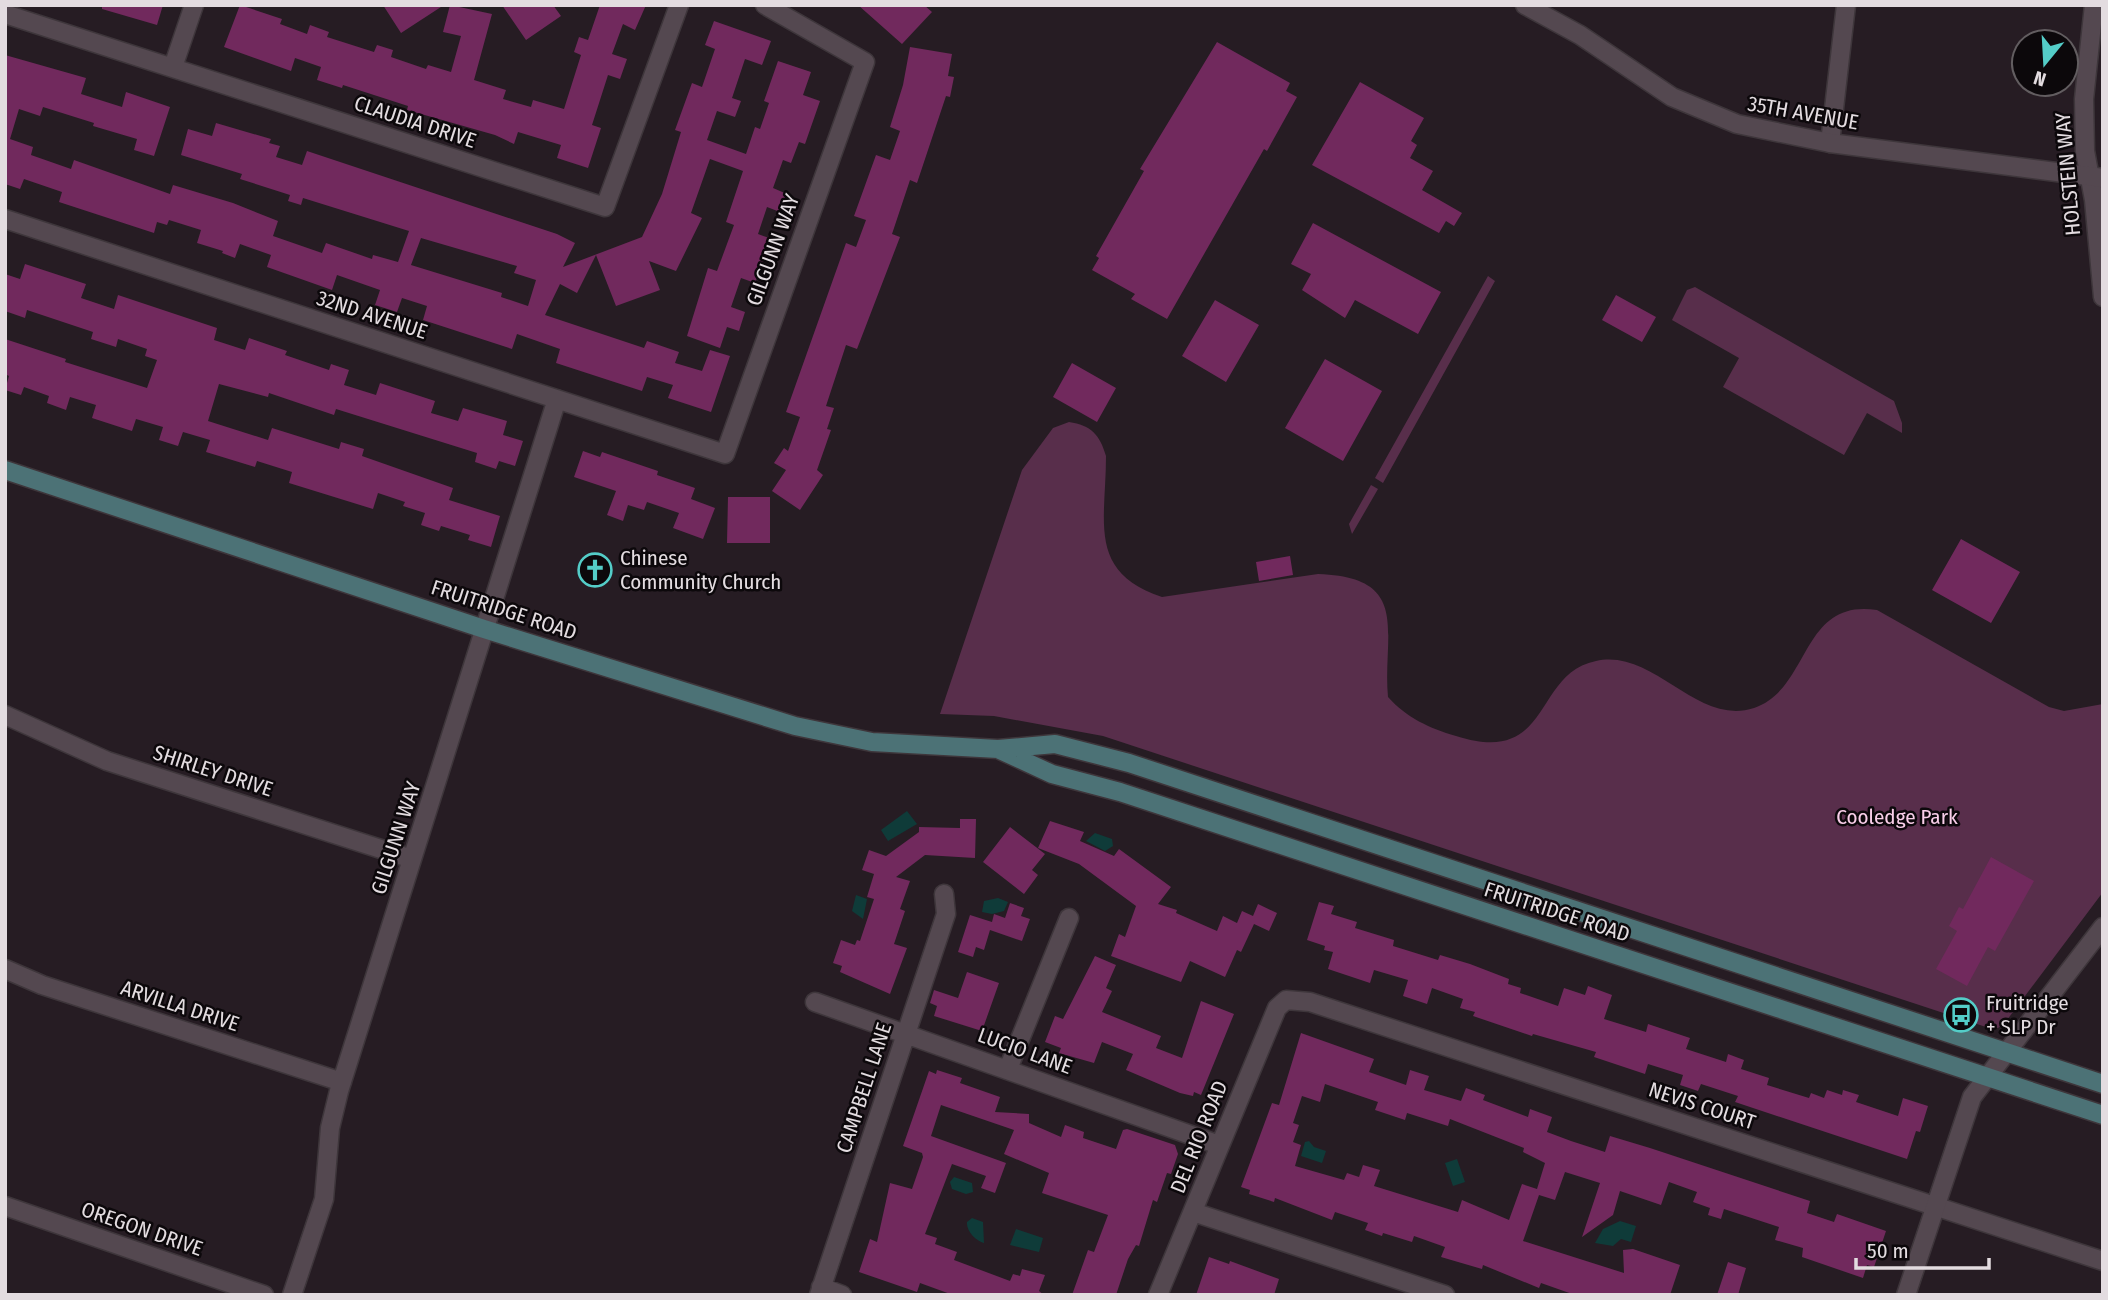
<svg xmlns="http://www.w3.org/2000/svg" width="2108" height="1300" viewBox="0 0 2108 1300" font-family="'Fira Sans Condensed',sans-serif">
  <rect width="100%" height="100%" fill="#261c23"/>
  <!-- green -->
  <path fill="#582e4b" d="M1488 276 1495 281 1383 483 1375 478Z
    M1695 287 1894 401 1902 423V433L1867 413 1844 455 1723 387 1739 358 1672 320 1687 290Z
    M1069 422C1091 425 1100 435 1106 456 1106 522 1087 572 1162 597L1318 574C1413 577 1382 634 1388 697 1407 718 1429 728 1456 736 1553 767 1532 674 1596 661 1654 648 1697 727 1754 708 1811 689 1800 598 1877 610L2049 707 2064 711 2103 704V892L2004 1024 1998 1028 1986 1027 1103 736 994 716 940 714 1022 470 1053 428Z
    M1371 485 1378 489 1352 534 1349 524Z"/>
  <!-- water -->
  <path fill="#0f3b39" d="M907 811 917 824 888 841 881 830Z
    M1095 833 1112 839 1113 846 1105 851 1086 841Z
    M856 895 867 899 863 919 852 911Z
    M998 898 1008 902 1004 911 992 914 982 912 984 901Z
    M1309 1141 1314 1147 1326 1151 1322 1163 1301 1156 1305 1142Z
    M1457 1159 1465 1182 1453 1186 1445 1163Z
    M954 1177 972 1183 973 1192 966 1194 952 1189 950 1182Z
    M972 1218 983 1222 984 1243C976 1241 966 1231 967 1222Z
    M1620 1221 1636 1226 1631 1242 1621 1239 1613 1246 1595 1243 1603 1229Z
    M1016 1229 1043 1238 1039 1252 1010 1245Z"/>
  <!-- building -->
  <path fill="#71295d" fill-rule="evenodd" d="M102 5H163L157 25 102 9Z
    M240 5 282 19 280 24 307 34 310 25 329 32 327 37 374 52 377 45 393 50 391 57 426 69 428 65 451 72 461 36 443 32 450 5 492 14 474 80 506 90 503 99 531 107 533 100 564 109 581 55 574 52 579 37 588 40 600 5H646L635 30 623 24 612 54 627 59 620 79 608 75 592 125 601 128 588 168 557 158 561 145 518 132 514 144 495 135 407 110 408 106 343 85 342 88 317 80 321 67 295 58 291 71 224 47Z
    M383 5H444L401 33Z
    M502 5H553L561 16 526 40Z
    M858 5H924L932 12 902 44Z
    M714 21 771 41 762 65 745 59 732 98 741 101 735 117 717 111 707 140 746 154 755 127 760 129 769 103 764 101 778 61 811 72 803 95 820 101 805 144 799 142 791 163 783 160 773 188 787 194 780 212 767 207 758 234 772 239 755 283 741 278 731 307 745 312 739 331 727 327 720 348 687 336 708 268 717 271 734 225 726 222 743 171 710 159 691 213 702 218 676 271 649 261 660 290 616 306 596 255 577 293 560 284 545 315 644 348 647 341 679 352 675 363 702 371 710 350 730 356 711 412 668 398 673 385 647 377 642 391 556 363 560 349 517 334 512 349 423 320 427 306 402 298 397 312 375 305 380 290 337 275 332 290 267 267 271 255 240 244 235 258 222 253 223 251 197 243 201 230 169 220 167 225 157 222 154 233 59 202 62 192 24 179 20 189 5 184V55L86 78 81 94 122 107 126 92 170 107 154 156 134 150 137 139 93 126 94 123 43 107 40 116 19 109 10 139 33 147 31 155 71 169 74 160 170 194 173 185 233 203 278 221 273 236 322 253 326 243 372 259 373 255 398 262 409 231 303 198 301 205 288 201 290 195 240 179 242 174 181 155 188 129 212 136 216 123 271 139 269 143 280 146 276 157 302 165 307 151 557 234 575 243 563 267 642 237 662 194 681 132 675 130 692 83 702 87 715 49 705 45ZM421 238 517 266 514 273 536 280 528 306 501 297 502 293 411 265Z
    M1217 42 1290 83 1286 91 1297 97 1267 151 1264 149 1167 319 1131 299 1135 294 1092 270 1099 258 1096 256 1144 171 1140 169Z
    M910 47 952 54 948 76 954 77 950 97 946 96 917 183 910 180 892 234 900 237 857 349 846 345 826 406 834 408 827 429 831 430 817 470 823 475 800 510 772 491 786 470 774 463 784 448 788 451 800 417 786 412 846 243 856 247 866 220 854 216 876 155 890 160 900 131 890 127 903 85Z
    M1360 82 1424 118 1411 141 1417 145 1410 158 1433 171 1422 190 1462 213 1454 226 1446 221 1439 233 1312 165Z
    M1313 223 1441 292 1418 334 1355 300 1345 318 1302 290 1311 274 1291 264Z
    M25 264 86 284 81 298 114 309 118 295 217 328 214 340 245 350 249 338 287 351 285 355 329 370 331 364 349 370 344 385 376 395 380 383 435 401 431 413 458 421 463 408 507 421 503 435 523 441 515 466 499 461 496 469 475 462 477 453 336 409 334 415 269 393 268 397 219 384 208 421 268 440 272 428 339 449 341 442 364 449 362 456 453 488 449 500 500 516 491 547 468 540 470 535 441 526 439 531 421 525 425 513 403 506 405 502 378 493 373 509 289 483 292 472 257 461 255 467 206 452 210 440 183 432 178 446 159 440 163 427 136 419 132 431 92 418 96 405 70 397 66 410 47 403 49 396 24 387 21 395 5 390 9 376 5 374V339L66 359 65 362 147 388 157 360 145 356 147 349 118 339 116 347 91 339 93 332 27 310 25 318 5 311V274L20 279Z
    M1616 295 1656 317 1642 342 1602 320Z
    M1215 300 1259 325 1226 382 1182 356Z
    M1325 359 1382 391 1343 461 1285 428Z
    M1072 363 1116 388 1097 422 1053 397Z
    M583 451 600 457 602 452 658 471 657 475 695 488 691 499 715 508 703 539 673 528 679 513 647 502 644 510 628 505 623 521 607 515 616 491 574 477Z
    M728 497H770V543H727Z
    M1961 539 2020 572 1991 623 1932 590Z
    M1290 556 1293 575 1259 581 1256 562Z
    M960 819H976L975 858 925 855 896 877 910 881 900 909 905 911 894 944 907 948 890 994 840 972 842 966 833 963 841 940 855 945 857 940 860 941 874 899 867 897 874 874 862 870 869 850 886 856 919 832V827L960 828Z
    M1050 821 1084 832 1080 841 1114 856 1119 849 1171 887 1158 904 1177 910 1176 913 1217 931 1223 916 1237 923 1242 911 1253 916 1258 904 1277 913 1269 931 1254 924 1241 952 1237 950 1225 977 1190 961 1181 982 1111 956 1119 934 1125 937 1136 906 1079 864 1038 848Z
    M1010 827 1045 854 1032 870 1038 875 1024 894 983 862Z
    M1991 857 2034 881 1995 951 1988 947 1967 986 1936 969 1957 931 1949 926 1959 907 1963 909Z
    M1319 902 1334 906 1331 914 1357 922 1355 928 1394 940 1393 946 1438 960 1440 955 1470 964 1509 979 1508 984 1521 988 1520 993 1558 1006 1564 988 1585 995 1588 986 1612 995 1604 1019 1646 1032 1648 1024 1690 1038 1686 1049 1726 1062 1728 1054 1744 1060 1741 1069 1769 1078 1767 1085 1809 1098 1811 1093 1824 1098 1827 1090 1842 1095 1843 1090 1859 1095 1856 1102 1898 1116 1903 1098 1928 1106 1920 1132 1916 1131 1907 1159 1735 1102 1738 1096 1701 1084 1698 1091 1680 1085 1683 1075 1648 1064 1645 1074 1594 1057 1596 1052 1533 1034 1532 1036 1473 1016 1475 1012 1460 1008 1463 999 1432 988 1427 1004 1403 996 1408 980 1374 970 1370 983 1328 969 1333 952 1324 950 1325 946 1307 940Z
    M1010 903 1024 908 1021 916 1030 919 1022 941 990 930 984 950 976 947 973 957 958 952 970 915 992 922 994 914 1005 918Z
    M1095 956 1116 965 1106 988 1112 991 1102 1012 1161 1036 1156 1048 1182 1058 1201 1001 1234 1014 1201 1095 1194 1092 1193 1096 1180 1093 1126 1070 1133 1054 1102 1042 1094 1063 1059 1053 1061 1048 1045 1042 1055 1016 1063 1019Z
    M967 972 999 983 982 1031 934 1016 937 1006 930 1003 934 990 958 998Z
    M1301 1033 1374 1059 1369 1072 1406 1085 1410 1070 1429 1076 1424 1090 1461 1101 1466 1088 1485 1095 1483 1100 1528 1117 1530 1109 1552 1117 1547 1132 1571 1141 1605 1152 1610 1136 1650 1148 1810 1201 1807 1213 1834 1222 1837 1214 1886 1231 1874 1267 1867 1265 1863 1278 1802 1257 1803 1248 1775 1240 1779 1227 1724 1209 1721 1219 1708 1215 1710 1208 1693 1202 1697 1192 1669 1182 1661 1205 1620 1191 1613 1215 1582 1237 1600 1183 1565 1172 1555 1200 1539 1195 1523 1241 1624 1273 1623 1250 1633 1249 1680 1265 1670 1295H1575L1541 1283 1539 1288 1483 1265 1482 1269 1441 1257 1445 1247 1414 1236 1412 1242 1383 1233 1382 1236 1365 1230 1368 1223 1335 1212 1332 1220 1275 1198 1274 1202 1249 1194 1250 1190 1241 1187 1272 1103 1279 1105ZM1325 1084 1378 1102 1375 1110 1405 1120 1407 1113 1448 1126 1450 1119 1524 1148 1523 1152 1545 1163 1537 1189 1522 1184 1509 1220 1462 1200 1458 1212 1374 1186 1380 1170 1363 1165 1359 1177 1347 1173 1344 1180 1295 1166 1301 1145 1293 1142 1299 1125 1293 1123 1302 1096 1320 1102Z
    M937 1070 962 1078 960 1083 1000 1097 995 1112 1029 1114V1123L1061 1137 1065 1125 1084 1132 1083 1138 1116 1149 1123 1130 1127 1129 1175 1145 1178 1154 1171 1174 1167 1173 1157 1202 1153 1200 1139 1246 1136 1245 1128 1259 1116 1295H1072L1088 1250 1094 1252 1108 1215 1042 1193 1049 1173 1004 1154 1014 1130 941 1105 931 1136 1006 1163 995 1193 981 1188 986 1176 952 1164 925 1234 937 1238 935 1244 957 1252 954 1260 1010 1281 1013 1274 1020 1276 1022 1269 1045 1275 1039 1291 1044 1295H953L920 1283 917 1292 859 1272 870 1239 877 1242 890 1183 912 1189 923 1157 922 1153 903 1146 929 1071 936 1074Z
    M1209 1257 1229 1264 1230 1261 1279 1279 1274 1295H1196Z
    M1728 1262 1746 1268 1738 1295H1717Z"/>
  <g fill="none" stroke-linecap="round" stroke-linejoin="round">
    <defs>
      <path id="minor" d="M2094 5 2084 99 2085 151 2094 200 2103 297
        M5 14 605 207 679 5
        M173 67 194 5
        M1830 143 1846 5
        M5 219 725 454 865 62 765 5
        M5 715 107 761 412 859
        M5 969 42 985 342 1082
        M815 1002 1219 1145
        M1008 1069 1069 918
        M5 1206 264 1295
        M1193 1212 1445 1295
        M821 1287 842 1295
        M292 1295 324 1199 330 1128 339 1091 557 399
        M819 1295 946 914 944 894
        M1158 1295 1277 1008 1286 1000 1310 1002 2103 1261"/>
      <path id="tertiary" d="M1525 5 1580 35 1672 97 1737 124 1830 143 2103 178
        M1906 1295 1972 1097 2103 927"/>
      <path id="secondary" d="M5 470 484 629 795 726 872 742 998 749 1055 744 1129 763 2103 1084
        M1000 750 1052 774 1120 792 2103 1115"/>
    </defs>
    <!-- minor casing -->
    <use href="#minor" stroke="#3e363b" stroke-width="21"/>
    <!-- tertiary casing -->
    <use href="#tertiary" stroke="#3e363b" stroke-width="21"/>
    <!-- secondary casing -->
    <use href="#secondary" stroke="#3e363b" stroke-width="21"/>
    <!-- minor -->
    <use href="#minor" stroke="#544850" stroke-width="18"/>
    <!-- tertiary -->
    <use href="#tertiary" stroke="#544850" stroke-width="18"/>
    <!-- secondary -->
    <use href="#secondary" stroke="#4c7276" stroke-width="18"/>
  </g>
  <!-- icons -->
  <defs>
    <symbol id="church-ring" viewBox="-11 -11 22 22"><circle r="9.5" fill="#0c080b" stroke="#54cdc8" stroke-width="1.5"/><path d="M-1.2-6h2.4v3.5h3.3v2.4h-3.3V6h-2.4V-.1h-3.3v-2.4h3.3Z" fill="#54cdc8"/></symbol>
    <symbol id="bus-ring" viewBox="-11 -11 22 22"><circle r="9.5" fill="#0c080b" stroke="#54cdc8" stroke-width="1.5"/><path d="M-5-6H5V4H4V6H2V4H-2V6H-4V4H-5ZM-3.5-4V0h7V-4ZM-3.5 1.2v1.5H-2V1.2ZM2 1.2v1.5H3.5V1.2Z" fill="#54cdc8"/></symbol>
  </defs>
  <g fill-rule="evenodd">
    <use href="#church-ring" x="576" y="551" width="38" height="38"/>
    <use href="#bus-ring" x="1942" y="996" width="38" height="38"/>
  </g>
  <g text-anchor="middle" dominant-baseline="central" stroke-width="5" stroke-linejoin="round" paint-order="stroke">
    <!-- street labels -->
    <g font-size="21" fill="#e3dce0" stroke="#0c080b">
      <text transform="translate(1803 113) rotate(10)">35TH AVENUE</text>
      <text transform="translate(415 122) rotate(18)">CLAUDIA DRIVE</text>
      <text transform="translate(2068 174) rotate(-95)">HOLSTEIN WAY</text>
      <text transform="translate(773 250) rotate(-70)">GILGUNN WAY</text>
      <text transform="translate(372 315) rotate(18)">32ND AVENUE</text>
      <text transform="translate(504 610) rotate(18)">FRUITRIDGE ROAD</text>
      <text transform="translate(213 771) rotate(18)">SHIRLEY DRIVE</text>
      <text transform="translate(396 838) rotate(-72)">GILGUNN WAY</text>
      <text transform="translate(1557 912) rotate(18)">FRUITRIDGE ROAD</text>
      <text transform="translate(180 1006) rotate(18)">ARVILLA DRIVE</text>
      <text transform="translate(1025 1051) rotate(20)">LUCIO LANE</text>
      <text transform="translate(864 1088) rotate(-72)">CAMPBELL LANE</text>
      <text transform="translate(1702 1106) rotate(18)">NEVIS COURT</text>
      <text transform="translate(1199 1137) rotate(-68)">DEL RIO ROAD</text>
      <text transform="translate(142 1229) rotate(19)">OREGON DRIVE</text>
    </g>
    <!-- poi labels -->
    <g font-size="21" fill="#e3dce0" stroke="#0c080b" text-anchor="start">
      <text x="620" y="558">Chinese<tspan x="620" dy="24">Community Church</tspan></text>
      <text x="1986" y="1003">Fruitridge<tspan x="1986" dy="24">+ SLP Dr</tspan></text>
    </g>
    <!-- park labels -->
    <g font-size="21" fill="#f9cee9" stroke="#0c080b">
      <text x="1897" y="817">Cooledge Park</text>
    </g>
  </g>
  <!-- border -->
  <rect width="2108" height="1300" fill="none" stroke="#e3dce0" stroke-width="14"/>
  <!-- north arrow -->
  <g transform="translate(2045 63) rotate(198)"><circle r="33" fill="#0c080b" stroke="#625d60" stroke-width="2"/>
  <path d="M0-5L12 26L0 18L-12 26Z" fill="#54cdc8"/>
  <text y="-10" font-size="19" font-weight="bold" text-anchor="middle" fill="#e3dce0">N</text>
  </g>
  <!-- scale -->
  <path d="M1856 1258v10h133v-10" fill="none" stroke="#e3dce0" stroke-width="3.5"/>
  <text x="1867" y="1258" font-size="21" fill="#e3dce0" stroke="#0c080b" stroke-width="5" paint-order="stroke">50 m</text>
</svg>
